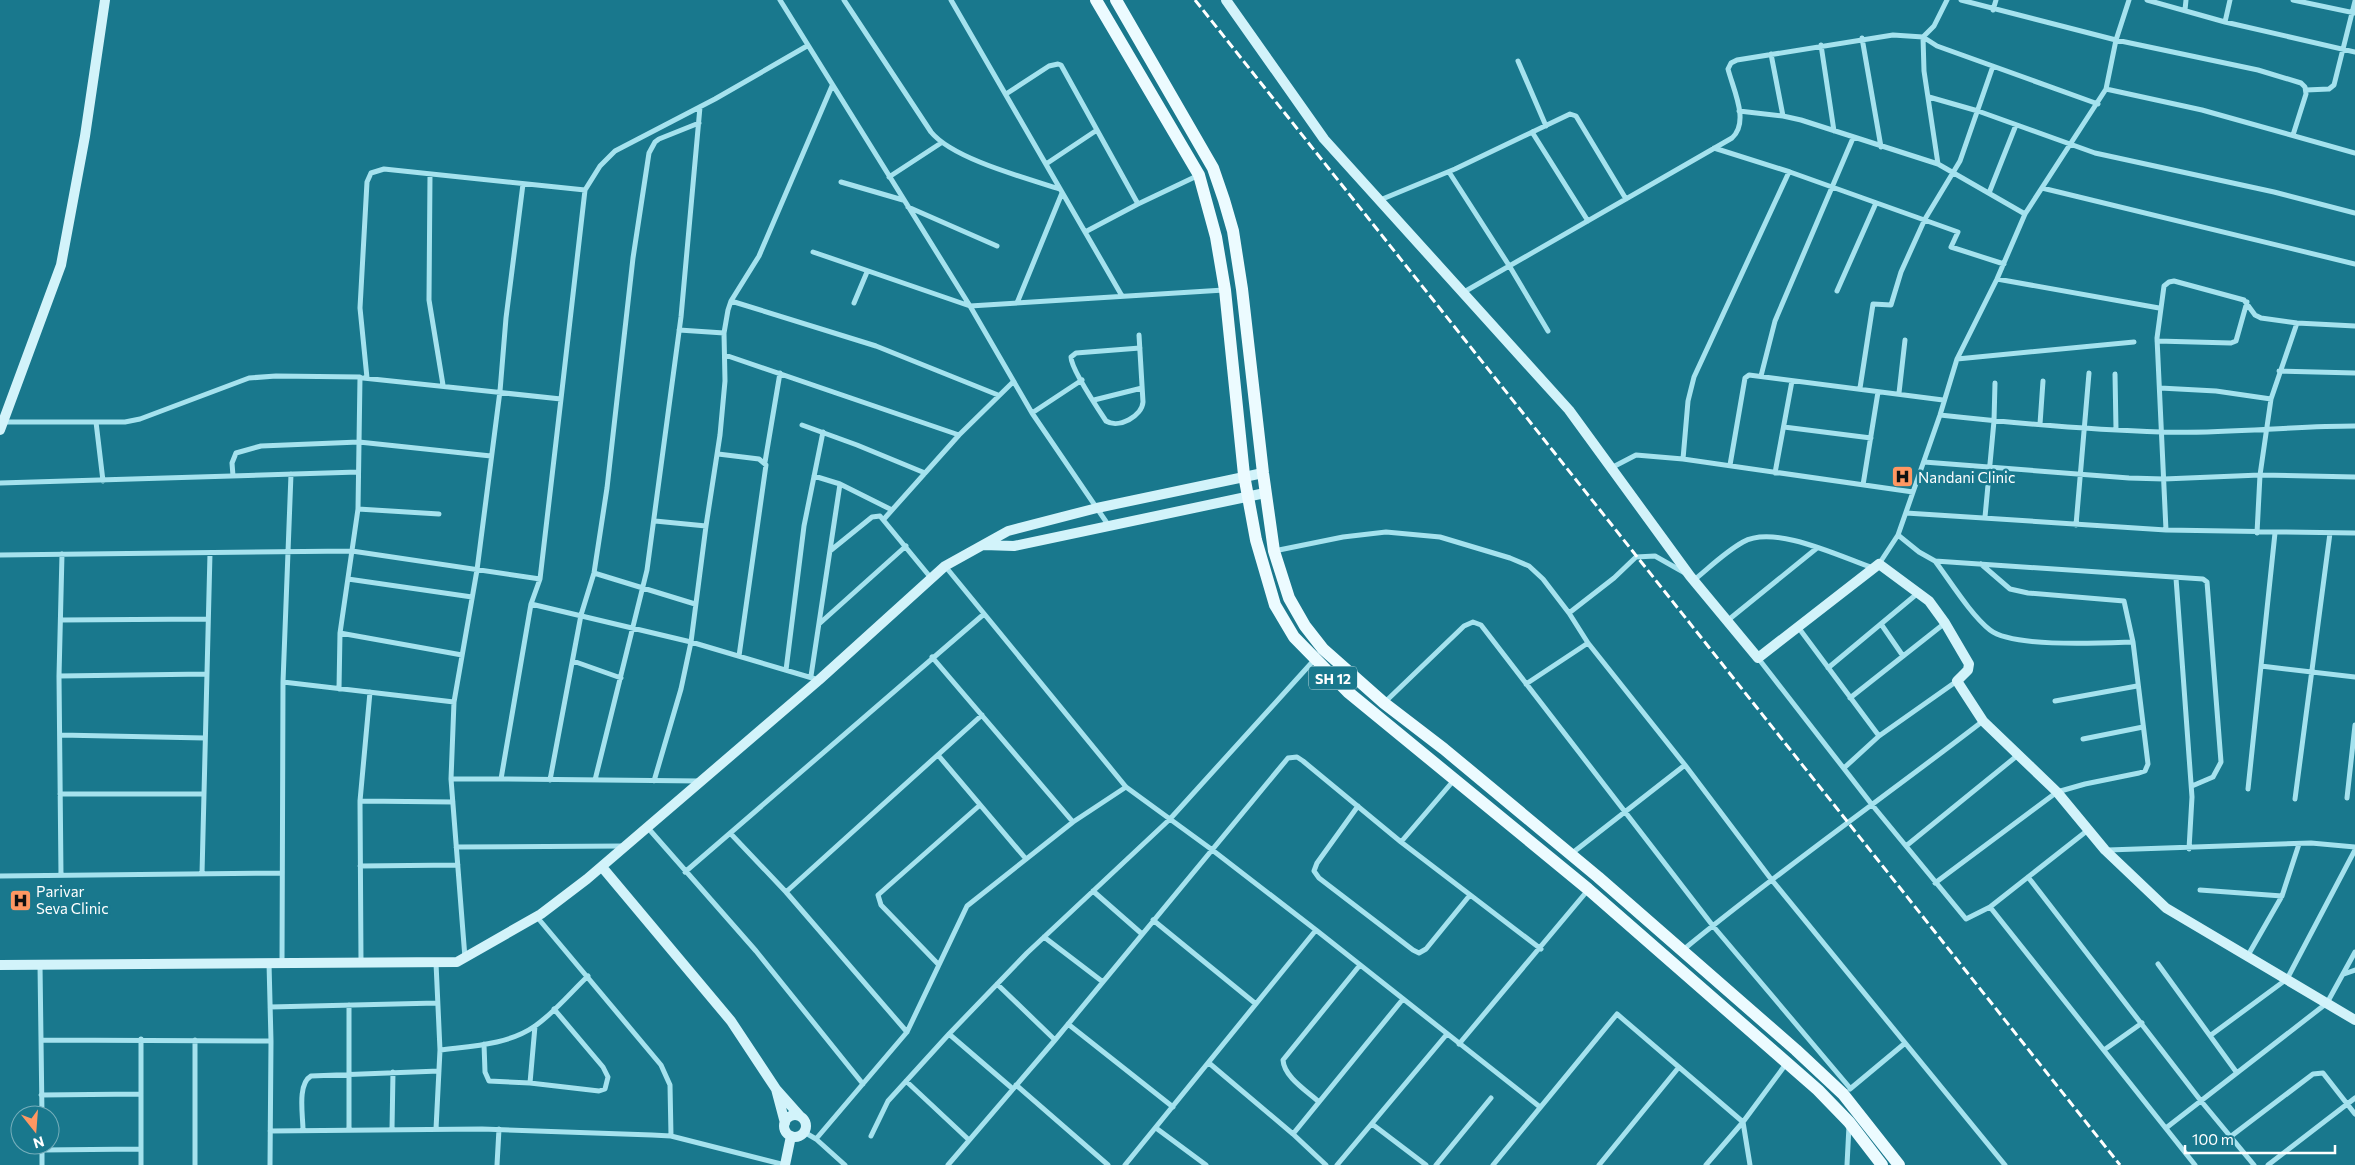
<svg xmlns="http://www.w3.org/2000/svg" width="2355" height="1165" viewBox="0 0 2355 1165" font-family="Commissioner,sans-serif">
  <rect width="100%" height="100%" fill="#19788d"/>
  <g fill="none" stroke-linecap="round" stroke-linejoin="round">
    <!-- street -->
    <path stroke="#a5e2ee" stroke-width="5" d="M780 0 970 306 1032 413 1109 526
      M844 0 931 132C953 159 1026 178 1060 189
      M951 0 1122 296
      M1961 0 2116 40 2258 70 2301 83 2305 87 2306 94 2293 135
      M2147 0 2225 22 2355 52
      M2293 0 2355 13
      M1993 10 1996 0
      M2185 10 2186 0
      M2225 22 2230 0
      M1862 38 1881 147
      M1821 45 1834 131
      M1771 54 1783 116
      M1518 61 1546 126
      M2106 89 2202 110 2355 153
      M2306 90 2329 89 2334 85 2355 1
      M1006 94 1049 66 1058 64 1061 65 1138 204
      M1929 97 1978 111 2095 153 2274 192 2355 213
      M1739 111 1783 116 1801 120 1938 164 2025 214
      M1532 132 1588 221
      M1714 148 1790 172 1958 232 1951 247 2004 264
      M1046 164 1097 130
      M1938 164 1924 71 1923 37 1934 26 1947 0
      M1449 172 1510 267 1548 331
      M430 175 429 300 443 385
      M889 177 941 143
      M841 182 903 200
      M2042 188 2355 264
      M1989 193 2016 125
      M1380 200 1455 169 1570 114 1576 116 1626 199
      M908 207 997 246
      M1085 232 1138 204 1199 175
      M813 252 970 306 1224 290
      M1997 279 2159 308
      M1837 291 1876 203
      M1464 292 1732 138C1750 122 1733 89 1728 69L1731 63 1737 60 1893 35 1923 37 1937 46 2098 104
      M731 301 876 346 998 395
      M854 303 867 272
      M1017 303 1062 193
      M679 330 724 333
      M1139 335 1143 402C1142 416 1119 429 1106 421 1098 409 1071 368 1071 357L1076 353 1140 348
      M2157 341 2231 343 2236 341 2247 302
      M725 355 959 435
      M1957 359 2134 342
      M2279 371 2355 373
      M2115 374 2116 429
      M1761 376 1775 321 1853 138
      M363 378 561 399 540 579
      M367 378 360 308 367 182 371 173 384 169 585 190
      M1860 388 1873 304 1891 305 1901 272 1925 219 1960 161 1993 66
      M2160 388 2216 391 2271 399
      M1899 393 1905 340
      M561 399 585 190 600 166 615 151 715 99 807 46
      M1094 400 1142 388
      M1032 413 1082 380
      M1940 415C2013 423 2087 430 2161 432 2225 434 2290 426 2355 426
      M4 422H125L140 419 249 378 276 376 360 377 358 509 340 633 339 689
      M96 422 103 481
      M2040 424 2043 381
      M802 425 857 445 925 473
      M1784 427 1871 438
      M718 454 759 459 766 465 739 656
      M1683 459 1688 401 1694 377 1789 172
      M765 462 780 373
      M1924 462 2129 478 2164 479 2260 475 2355 477
      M1730 465 1745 378 1749 375 1943 400
      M1611 468 1636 455 1683 459 1913 492
      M1775 473 1792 381
      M233 476 232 463 236 453 261 446 359 442 491 456
      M814 476 840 484 892 510
      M0 483 358 472
      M1863 485 1878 392
      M358 509 439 514
      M1906 513 2166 530 2355 533
      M1985 517 1994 421 1995 383
      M884 519 959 435 1013 382
      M655 521 706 526
      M2076 525 2089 373
      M2166 530 2157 338 2164 286 2169 282 2174 281 2244 300 2255 315 2261 318 2297 323 2355 326
      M2257 533 2260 475 2271 399 2297 323
      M1898 535 1919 552 1935 561 2203 579 2207 582 2221 762 2213 777 2192 786
      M830 551 872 517 880 516 931 578
      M1274 551 1343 537 1386 532 1440 537 1510 558 1529 566 1543 579 1569 613 1614 578 1636 557 1655 556 1685 573
      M0 555 352 551 540 579 531 604 501 779 700 781
      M1935 561C1950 581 1971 615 1990 630 2013 648 2103 643 2133 642
      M1879 564 1898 535 1940 415 1957 359 1997 279 2025 214 2106 89 2116 40 2129 0
      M945 566 1126 787 1211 849 1316 930
      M594 573 695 604
      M2176 578 2192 797 2189 849
      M348 579 472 597
      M1694 580C1709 568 1725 552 1743 542 1774 524 1841 557 1873 568
      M531 604 691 642 819 680
      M1569 613 1588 643 1685 765 1771 879 2005 1165
      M61 620 208 619
      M1727 621 1817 548
      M819 624 906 546
      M1881 624 1903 656
      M1798 627 1879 736
      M340 633 462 655
      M932 657 1073 822
      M1758 658 1873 806 1966 919 1990 907 2088 830
      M573 661 621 678
      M2261 666 2355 677
      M1828 668 1918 593
      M786 670 804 526 823 432
      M59 676 207 674
      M811 676 840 484
      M283 682 454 702
      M1526 684 1588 643
      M1850 698 1945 623
      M2055 701 2137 686
      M1384 703 1464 626 1473 622 1481 625 1713 926 1850 1088
      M60 735 205 738
      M2083 739 2143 727
      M938 755 1026 859
      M1844 768 1879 736 1957 681
      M451 779 454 702 477 570 500 391 506 318 523 184
      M550 780 581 615 594 573 607 488 633 258 649 153 655 142 659 139 699 123
      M595 780 647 570 681 317 700 107
      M654 781 681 689 691 642 706 526 720 435 725 381 724 333 728 310 731 301 759 256 832 86
      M2248 789 2275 533
      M60 794H204
      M2347 798 2355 725
      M2295 799 2330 533
      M360 801 453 802
      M1358 806 1317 863 1314 871 1319 878 1413 950 1419 953 1426 949 1470 895
      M648 828 756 951 863 1084
      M730 833 786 892 907 1032
      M1401 842 1454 780
      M1906 846 2018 755
      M456 847 623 846
      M2108 850 2311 843 2355 847
      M1571 854 1685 765
      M360 866 458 865
      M685 872 984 614
      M202 874 210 553
      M61 875 59 676 62 554
      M0 876 282 873
      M2028 877 2201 1101 2254 1165
      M1935 883 2057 792 2085 784 2139 773 2145 771 2148 764 2133 642 2124 601 2028 593 2010 589 1981 564
      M2200 890 2282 896
      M1093 891 1142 934
      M786 892 982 715
      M1990 907 2195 1165
      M537 917 661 1065 670 1085 671 1136
      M1153 920 1256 1004
      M1044 937 1103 982
      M1683 950C1780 870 1883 798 1983 721
      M2247 957 2282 896 2299 844
      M465 958 451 779H501
      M361 962 360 801 370 692
      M269 963 271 1041
      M282 963 283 682 291 474
      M436 963 440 1050 436 1129
      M938 964 881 905 878 895 980 805
      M2158 964 2237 1073
      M40 965 41 1040 271 1041 270 1165
      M2344 974 2355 970
      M997 984 1055 1040
      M270 1007 437 1003
      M1068 1024 1173 1107
      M949 1034 1013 1089
      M2211 1035 2287 979 2355 850
      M141 1039V1165
      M41 1040 42 1115
      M195 1040V1165
      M484 1044 485 1072 489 1081 530 1083 599 1091 605 1089 608 1077 603 1067 554 1009
      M1459 1044 1588 890
      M440 1050C471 1046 508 1045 535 1026 555 1012 571 992 588 976
      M2104 1050 2142 1023
      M1209 1063 1293 1134 1326 1165
      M906 1081 969 1140
      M530 1083 535 1026
      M1016 1085 1108 1165
      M1850 1089 1904 1044
      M41 1095 141 1094
      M1319 1102C1307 1091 1284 1077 1283 1060L1360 965
      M1743 1122 1750 1165
      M1372 1124 1426 1165
      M1156 1128 1206 1165
      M2166 1128 2327 1003 2355 952
      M392 1129 393 1072
      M303 1130C303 1116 297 1084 311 1076L439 1071
      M349 1130V1005
      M270 1131 482 1129 652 1135 671 1136 785 1165
      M804 1132 816 1139 845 1165
      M1293 1134 1403 999
      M871 1136 888 1101 949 1034 1027 953 1170 819 1315 659
      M2230 1137 2313 1074 2323 1073 2355 1114
      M816 1139 907 1032 967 906 1073 822 1126 787
      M42 1145V1165
      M42 1150 141 1149
      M497 1165 499 1129
      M948 1165 1055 1040 1288 758 1297 757 1303 761 1401 842 1541 949
      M1125 1165 1316 930 1540 1107
      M1337 1165 1447 1034
      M1436 1165 1491 1098
      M1493 1165 1617 1014 1743 1122 1786 1064
      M1599 1165 1679 1067
      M1706 1165 1743 1122
      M1847 1165 1849 1126
      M2268 1165 2355 1098"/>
    <!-- secondary -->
    <path stroke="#d2f3fa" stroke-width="10" d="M1226 0 1324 139 1569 410 1690 576 1758 658 1879 564 1929 601 1945 623 1969 664 1968 670 1957 681 1983 721 2057 792 2105 850 2166 908 2355 1020
      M0 430 61 265 85 136 105 0
      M984 545 1014 546 1265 493
      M602 867 731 1021 776 1089 800 1116
      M0 965 457 962 541 914 587 879 819 680 945 566 1008 531 1097 508 1263 473
      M776 1089 785 1123
      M784 1126a11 11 0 1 1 22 0a11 11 0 1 1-22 0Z
      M785 1165 791 1136"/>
    <!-- primary -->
    <path stroke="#ecfbff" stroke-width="12" d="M1096 0 1199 175 1216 237 1225 290 1244 475 1256 540 1275 605 1294 637 1348 692 1588 889 1818 1090 1849 1122 1882 1165
      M1116 0 1213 168 1224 200 1233 231 1242 289 1263 473 1274 551 1289 598 1305 626 1323 649 1384 703 1444 749 1598 877 1796 1050 1843 1094 1899 1165"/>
    <!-- rail -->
    <path stroke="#fff" stroke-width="3" stroke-dasharray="9 4" stroke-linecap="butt" d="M1195 0 2120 1165"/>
  </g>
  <!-- icons -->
  <defs>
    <symbol id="hospital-square" viewBox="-11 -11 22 22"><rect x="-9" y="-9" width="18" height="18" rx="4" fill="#ff9762" stroke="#19788d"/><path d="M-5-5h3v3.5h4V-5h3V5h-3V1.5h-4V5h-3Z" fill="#111"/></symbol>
  </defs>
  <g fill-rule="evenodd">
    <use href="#hospital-square" x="1890" y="464" width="25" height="25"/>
    <use href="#hospital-square" x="8" y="888" width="25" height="25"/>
  </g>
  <g text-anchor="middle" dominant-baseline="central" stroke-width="5" stroke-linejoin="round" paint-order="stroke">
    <!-- shield labels -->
    <rect fill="#19788d" stroke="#bad6dd" stroke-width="1" x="1309" y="666.5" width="48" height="23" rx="4"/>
    <g font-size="14" font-weight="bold" fill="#fff">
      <text x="1333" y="678">SH 12</text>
    </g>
    <!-- poi labels -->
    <g font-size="15" fill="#fff" stroke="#19788d" text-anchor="start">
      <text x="1918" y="477">Nandani Clinic</text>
      <text x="36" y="891">Parivar<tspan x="36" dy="17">Seva Clinic</tspan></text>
    </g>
  </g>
  <!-- north arrow -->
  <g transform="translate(35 1130) rotate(163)"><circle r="24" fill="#19788d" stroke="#75aebb"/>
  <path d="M0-4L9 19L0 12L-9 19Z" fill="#ff9762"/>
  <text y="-8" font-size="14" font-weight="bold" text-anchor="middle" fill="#ffffff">N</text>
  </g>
  <!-- scale -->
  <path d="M2185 1145v8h150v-8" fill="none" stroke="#ffffff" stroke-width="2.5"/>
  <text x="2192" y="1145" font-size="15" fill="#ffffff" stroke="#19788d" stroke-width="4" paint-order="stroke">100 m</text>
</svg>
